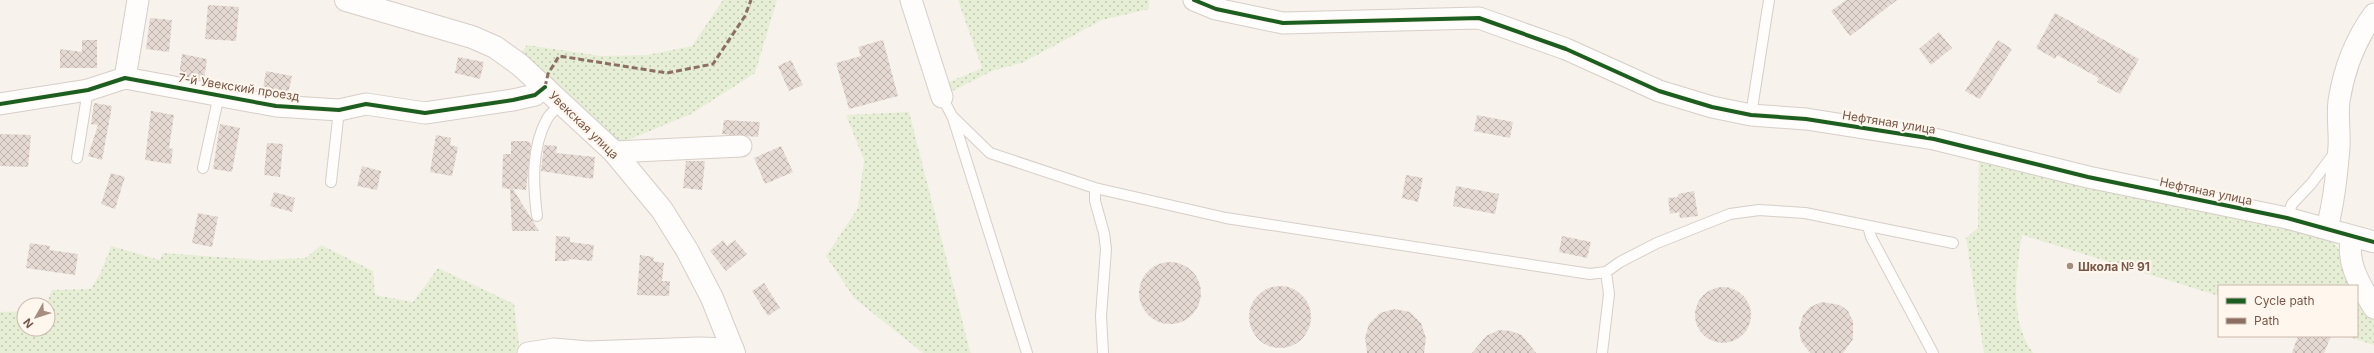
<svg xmlns="http://www.w3.org/2000/svg" width="2374" height="353" viewBox="0 0 2374 353" font-family="Inter,sans-serif">
  <defs>
    <pattern id="green-dots" width="8" height="8" patternUnits="userSpaceOnUse"><rect width="8" height="8" fill="#e6efd6"/><path d="M2 2h.1M6 6h.1" fill="none" stroke="#bfc4b0" stroke-width="1.8" stroke-linecap="round"/></pattern>
    <pattern id="building-cross-hatch" width="8" height="8" patternUnits="userSpaceOnUse"><rect width="8" height="8" fill="#e5dad3"/><path d="M0 0l8 8M0 8l8-8" fill="none" stroke="#beb4ad"/></pattern>
  </defs>
  <rect width="100%" height="100%" fill="#f8f2ec"/>
  <!-- green -->
  <path fill="url(#green-dots)" d="M723 0H777L755 73 691 114 618 144 521 53 527 45 601 56 647 55 692 46Z
    M958 0H1149V9L1102 20 1024 62 992 71 950 92 947 83 982 68Z
    M909 112 970 351 971 353H923L854 298 826 256 858 208 864 160 846 115Z
    M1979 161 2284 227 2334 243 2339 250 2354 286H2219V296L2022 235C2016 272 2009 321 2033 353H1984L1966 238 1978 228Z
    M321 245 373 271 375 295 413 302 438 268 514 304 519 345 516 353H0V312L24 311V329H48L46 305 52 290 91 289 101 272 111 246 160 260 163 253 261 260 306 258Z
    M2357 291 2374 319V345L2346 336H2357Z"/>
  <!-- building -->
  <path fill="url(#building-cross-hatch)" d="M1846 0H1897L1850 36 1831 11Z
    M208 5 239 7 236 41 205 39Z
    M2055 13 2139 59 2120 94 2097 82 2099 78 2057 55 2055 59 2036 48Z
    M150 18 172 20 169 52 146 49Z
    M1939 32 1952 48 1931 65 1919 49Z
    M82 40H97V68H60V49L82 52Z
    M883 40 898 96 849 109 836 63 861 56 858 47Z
    M1998 40 2012 49 1980 99 1965 91Z
    M182 54 207 59 204 80 179 76Z
    M458 57 484 62 480 79 455 73Z
    M791 60 803 85 789 91 778 66Z
    M266 71 292 76 288 94 263 89Z
    M94 103 112 106 102 160 88 156 98 125 91 124Z
    M151 111 174 115 169 148 173 149 171 164 145 160Z
    M1477 115 1513 122 1510 138 1474 131Z
    M724 120 760 122 758 137 722 134Z
    M220 124 240 128 232 172 213 169Z
    M0 134 31 135 28 167 0 166Z
    M436 135 451 138 450 145 458 147 452 176 430 172Z
    M511 141H528L531 144 526 190 513 189 539 231H512L510 189 502 188 503 154H511Z
    M267 143 283 144 280 177 264 175Z
    M544 145 557 146 556 153 595 157 593 179 541 171Z
    M781 146 793 172 765 184 754 158Z
    M686 161H705L702 190 683 188Z
    M362 166 381 171 377 190 357 186Z
    M111 173 125 177 115 209 101 204Z
    M1406 175 1423 178 1418 202 1402 198Z
    M1456 186 1499 194 1495 214 1453 206Z
    M1694 191 1698 216 1680 218 1679 212 1670 214 1668 198 1678 197V194Z
    M274 192 295 198 292 212 270 206Z
    M198 213 218 217 212 247 192 243Z
    M556 236 570 237V242L594 245 592 261 569 259V261H555Z
    M1562 236 1591 242 1587 258 1559 252Z
    M723 240 727 246 735 240 747 254 726 271 710 251Z
    M30 243 50 246 49 250 78 254 75 275 26 268Z
    M640 255 654 257 653 261 664 263 662 281H670L669 296 637 295Z
    M1139 293a31 31 0 1 1 62 0a31 31 0 1 1-62 0Z
    M764 283 780 308 768 316 752 291Z
    M1249 317a31 31 0 1 1 62 0a31 31 0 1 1-62 0Z
    M1695 315a28 28 0 1 1 56 0a28 28 0 1 1-56 0Z
    M1822 302 1840 305 1848 311 1853 321V339L1843 353H1810L1801 341 1799 328 1803 315 1810 307Z
    M1394 309 1410 312 1421 323 1426 338 1424 353H1367L1365 337 1369 324 1380 313Z
    M1499 330 1511 331 1522 335 1536 353H1472L1486 336Z
    M2298 336H2331L2324 353H2292Z"/>
  <g fill="none" stroke-linecap="round" stroke-linejoin="round">
    <defs>
      <path id="lane" d="M942 97 952 116 990 153 1095 188 1226 218 1590 274 1606 272 1620 262 1657 243 1730 214 1759 210 1805 213 1953 243
        M1751 115 1769 0
        M953 118 1027 353
        M77 158 88 90
        M203 168 219 95
        M331 182 339 110
        M1095 188V201L1104 233 1106 249 1101 316 1103 353
        M537 216C533 184 531 148 547 119 550 113 557 108 562 103
        M2287 218 2292 204 2311 184 2336 151
        M1868 226 1871 237 1933 353
        M1602 353 1609 294 1606 272"/>
      <path id="street" d="M911 0 942 97
        M1194 0 1216 9 1283 23 1479 18 1566 49 1659 91 1712 107 1751 115 1806 119 1934 139 2088 177 2287 218 2374 242
        M125 78 138 0
        M0 104 88 90 125 78 276 106 339 110 366 104 425 113 513 100 535 95 545 87
        M614 152 741 146
        M2327 228C2334 202 2337 173 2339 147 2340 132 2337 116 2339 101 2344 69 2355 40 2374 14
        M2352 236C2345 263 2361 286 2374 308
        M528 353 554 349 588 352 699 348 733 349"/>
      <path id="secondary" d="M346 0 472 37 495 47 520 65 614 152 662 210 687 250 712 298 734 353"/>
    </defs>
    <!-- lane casing -->
    <use href="#lane" stroke="#d6cec8" stroke-width="12"/>
    <!-- street casing -->
    <use href="#street" stroke="#d6cec8" stroke-width="23"/>
    <!-- secondary casing -->
    <use href="#secondary" stroke="#d7cdc8" stroke-width="24"/>
    <!-- lane -->
    <use href="#lane" stroke="#fefdfc" stroke-width="10"/>
    <!-- street -->
    <use href="#street" stroke="#fefdfc" stroke-width="21"/>
    <!-- secondary -->
    <use href="#secondary" stroke="#fefdfc" stroke-width="22"/>
    <!-- quiet -->
    <path stroke="#8d6e63" stroke-width="3" stroke-dasharray="6 3" stroke-linecap="butt" d="M545 87 548 74 559 56 667 73 713 64 745 16 751 0"/>
    <defs>
      <path id="cycleway" d="M1194 0 1216 9 1283 23 1479 18 1566 49 1659 91 1712 107 1751 115 1806 119 1934 139 2088 177 2287 218 2374 242
        M0 104 88 90 125 78 276 106 339 110 366 104 425 113 513 100 535 95 545 87"/>
    </defs>
    <!-- cycleway casing -->
    <use href="#cycleway" stroke="#fff7ee" stroke-width="6"/>
    <!-- cycleway -->
    <use href="#cycleway" stroke="#1b5e20" stroke-width="4"/>
  </g>
  <!-- markers -->
  <circle fill="#a58d82" stroke="#fff7ee" stroke-width="1.5" cx="2070" cy="266" r="4"/>
  <g text-anchor="middle" dominant-baseline="central" stroke-width="4" stroke-linejoin="round" paint-order="stroke">
    <!-- street labels -->
    <g font-size="12" fill="#785749" stroke="#fff7ee">
      <text transform="translate(239 87) rotate(9)">7-й Увекский проезд</text>
      <text transform="translate(1889 122) rotate(9)">Нефтяная улица</text>
      <text transform="translate(584 125) rotate(44)">Увекская улица</text>
      <text transform="translate(2206 191) rotate(12)">Нефтяная улица</text>
    </g>
    <!-- poi labels -->
    <g font-size="12" font-weight="bold" fill="#785749" stroke="#fff7ee" text-anchor="start">
      <text x="2078" y="266">Школа № 91</text>
    </g>
  </g>
  <!-- legend -->
  <rect x="2218" y="285" width="140" height="52" fill="#fff7ee" stroke="#c9b7ac"/>
  <rect x="2226" y="298" width="20" height="6" fill="#1b5e20" stroke="#c9b7ac"/>
  <text x="2254" y="305" font-size="12" fill="#785749">Cycle path</text>
  <rect x="2226" y="318" width="20" height="6" fill="#8d6e63" stroke="#c9b7ac"/>
  <text x="2254" y="325" font-size="12" fill="#785749">Path</text>
  <!-- north arrow -->
  <g transform="translate(36 317) rotate(231)"><circle r="19" fill="#fff7ee" stroke="#c9b7ac"/>
  <path d="M0-3L7 15L0 10L-7 15Z" fill="#a58d82"/>
  <text y="-6" font-size="11" font-weight="bold" text-anchor="middle" fill="#785749">N</text>
  </g>
</svg>
